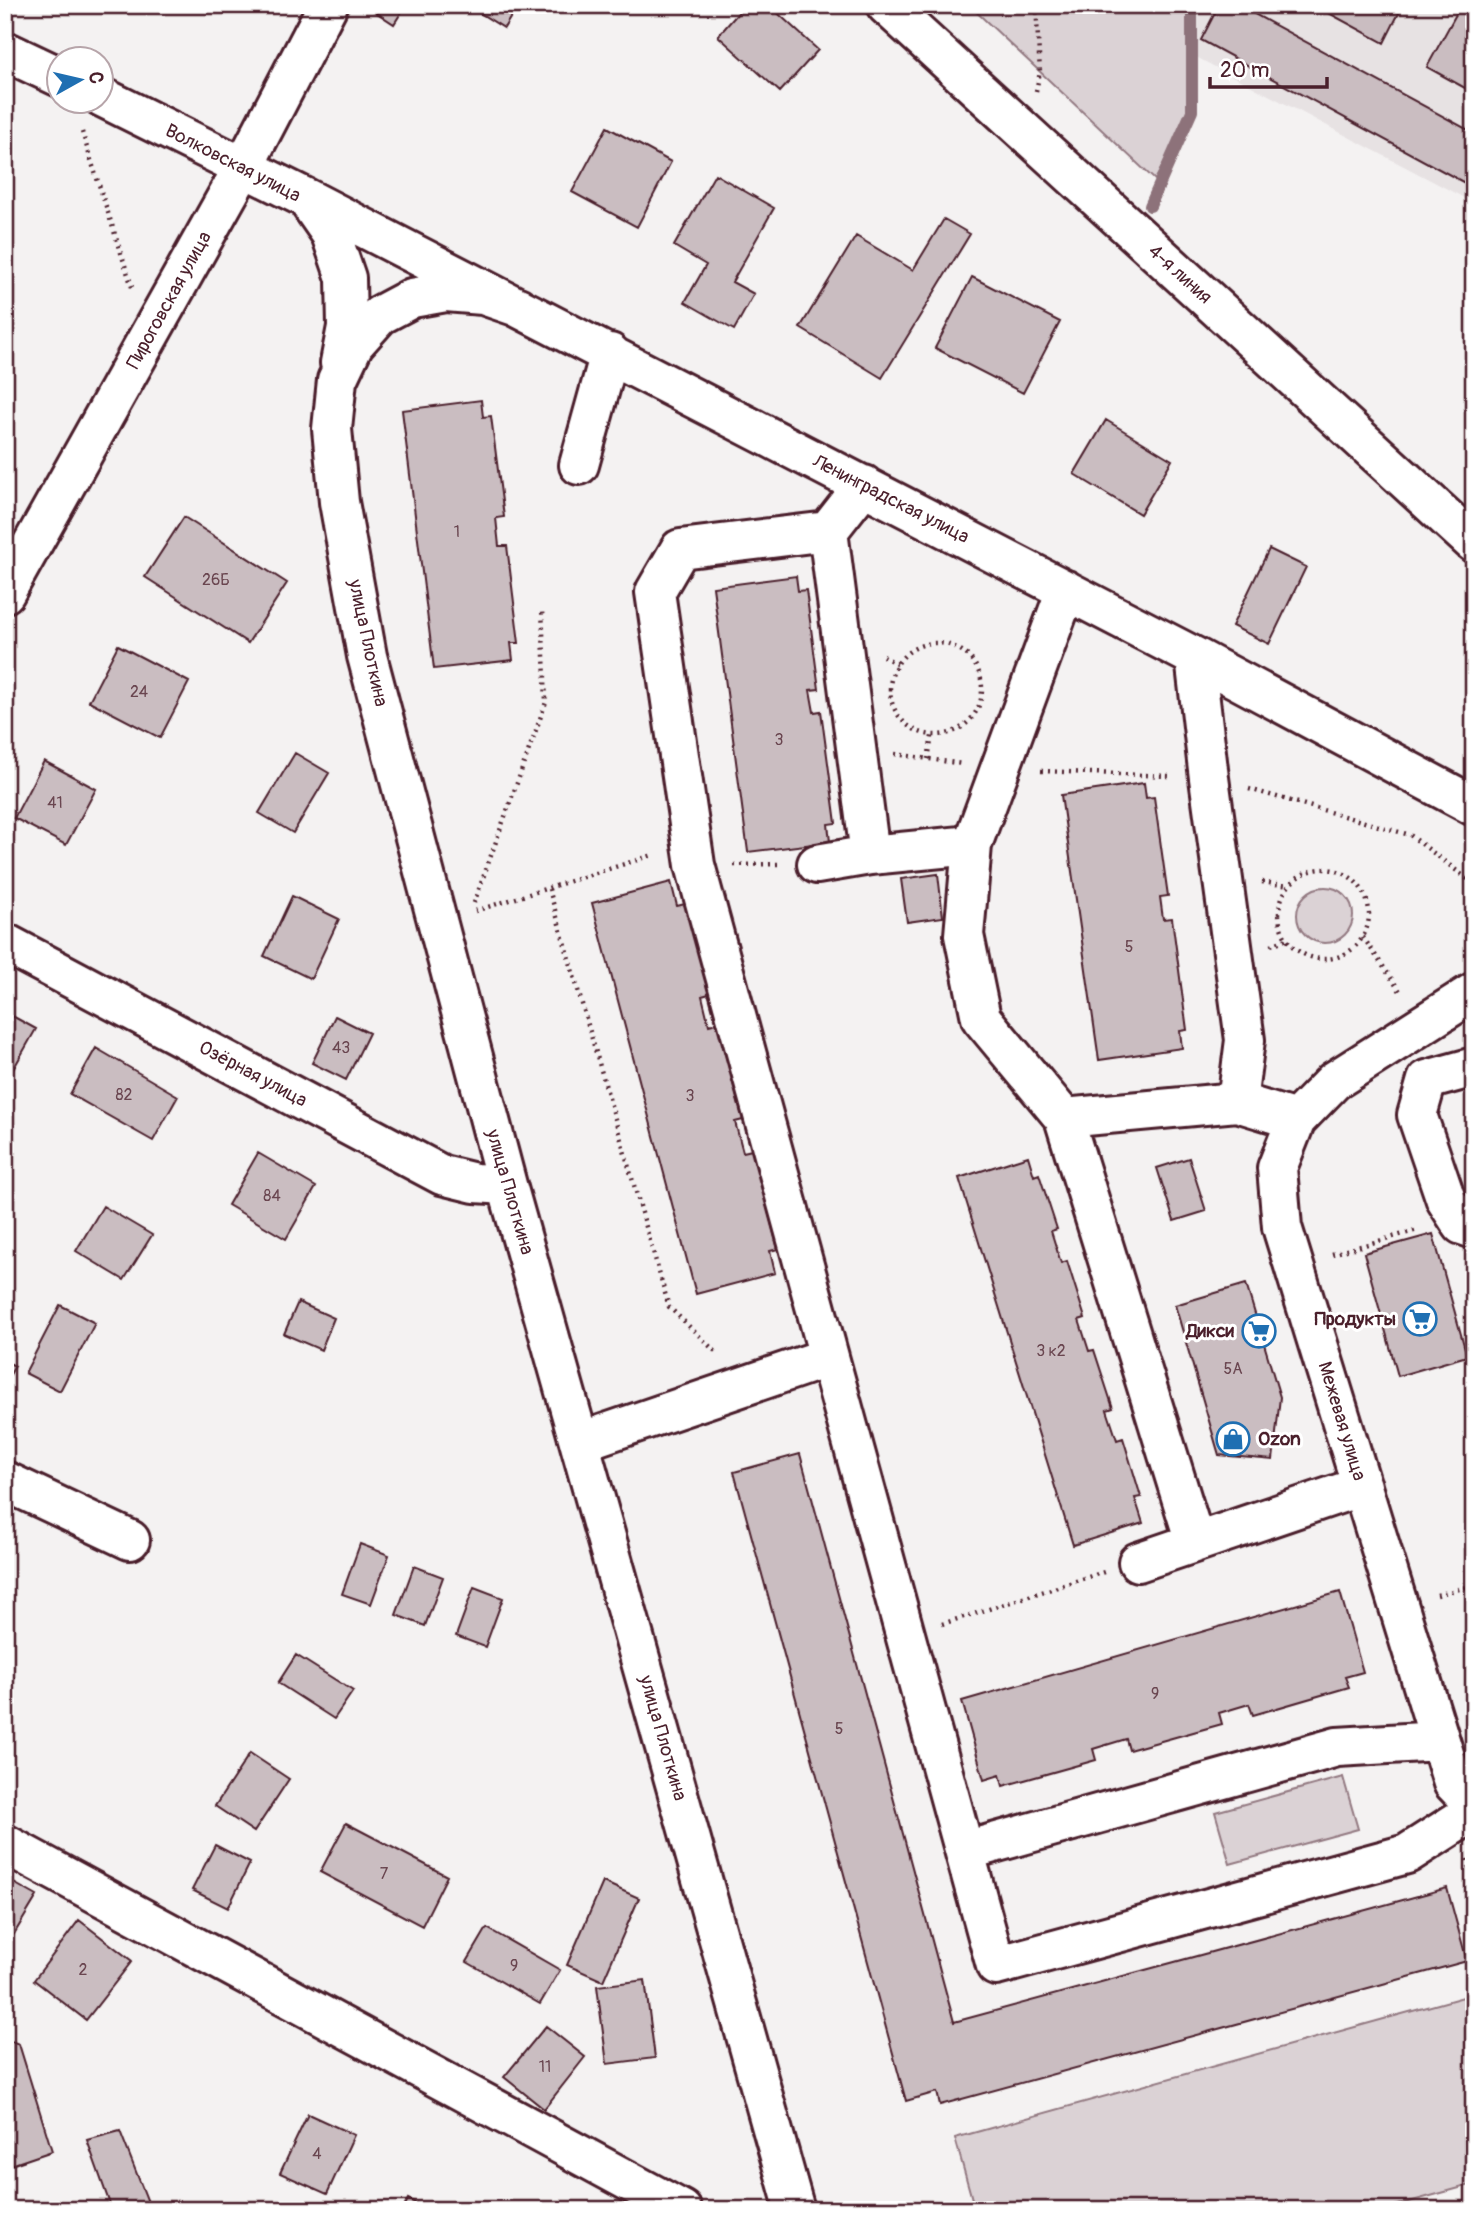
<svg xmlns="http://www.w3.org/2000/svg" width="1479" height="2215" viewBox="0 0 1479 2215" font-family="Pangolin,sans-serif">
  <rect width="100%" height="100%" fill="#f4f2f2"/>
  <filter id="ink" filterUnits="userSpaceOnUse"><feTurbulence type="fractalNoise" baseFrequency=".0143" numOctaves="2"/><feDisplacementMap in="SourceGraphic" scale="14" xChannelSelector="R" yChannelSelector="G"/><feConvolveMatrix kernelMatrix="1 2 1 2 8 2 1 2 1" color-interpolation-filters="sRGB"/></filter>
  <g filter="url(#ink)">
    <!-- built -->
    <path fill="#e7e2e3" d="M1201 5H1474V203L1179 48Z"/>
    <!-- green -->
    <path fill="#dbd2d5" stroke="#927880" stroke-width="2" d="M969 5H1192V111L1155 180Z
      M1297 915a28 28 0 1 1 56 0a28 28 0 1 1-56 0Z
      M1343 1777 1358 1829 1230 1864 1215 1812Z
      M1474 1994V2184L1380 2210H975L955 2138Z"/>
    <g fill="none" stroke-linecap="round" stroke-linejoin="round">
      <!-- stream -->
      <path stroke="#8d727a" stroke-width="12" d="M1150 206 1192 111V5"/>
    </g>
    <!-- building -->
    <path fill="#cabdc1" stroke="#4a1f2b" stroke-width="2" d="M365 5H406L394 24Z
      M467 5H518L504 28Z
      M745 5H769L818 50 780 92 718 36Z
      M1219 5H1238L1474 133V188L1201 40Z
      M1314 5H1403L1384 43Z
      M1461 5H1474V93L1427 67Z
      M607 127 671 162 637 227 572 192Z
      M715 174 774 208 732 282 754 294 734 330 685 302 706 265 674 246Z
      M944 219 970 234 882 378 800 328 856 236 913 270Z
      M972 277 1060 322 1023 393 935 348Z
      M481 400 483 417 491 416 504 517 496 518 499 546H507L519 643H511L513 660 434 669 402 410Z
      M1106 420 1172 460 1140 514 1074 474Z
      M184 517 287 583 248 643 145 577Z
      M1269 549 1306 567 1269 644 1232 626Z
      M796 576 798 591 806 590 819 689 810 690 814 712 821 711 836 823 828 824 830 842 748 852 713 587Z
      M118 645 189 682 160 738 89 701Z
      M295 753 329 773 293 833 259 813Z
      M44 761 96 789 66 845 14 818Z
      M1144 783 1146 798 1154 797 1168 896 1160 897 1163 919 1172 918 1187 1030 1180 1031 1182 1048 1099 1060 1061 795Z
      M938 874 943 917 907 922 901 879Z
      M671 882 677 906 685 904 709 994 702 996 709 1025 717 1023 743 1120 735 1122 743 1152 752 1150 778 1249 770 1251 775 1273 696 1294 592 903Z
      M292 896 339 919 311 979 264 956Z
      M5 1012 36 1029 7 1080 5 1078Z
      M335 1016 369 1033 346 1080 312 1063Z
      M96 1048 178 1096 153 1141 70 1094Z
      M258 1153 316 1187 286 1239 228 1205Z
      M1028 1156 1034 1176 1039 1174 1057 1229 1051 1231 1061 1263 1067 1261 1085 1318 1079 1320 1089 1351 1094 1350 1113 1408 1107 1410 1117 1440 1123 1438 1141 1497 1135 1498 1143 1523 1073 1545 959 1178Z
      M1189 1158 1206 1211 1174 1221 1157 1168Z
      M103 1206 152 1235 124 1280 76 1251Z
      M1433 1234 1467 1356 1398 1376 1364 1253Z
      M1246 1284 1280 1397 1273 1460 1219 1455 1175 1305Z
      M298 1302 334 1318 321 1350 284 1334Z
      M60 1305 95 1323 60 1391 25 1373Z
      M5 1361 15 1366 5 1383Z
      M800 1454 954 2022 1447 1888 1467 1961 940 2105 937 2092 906 2101 734 1472Z
      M360 1544 389 1555 371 1604 342 1594Z
      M414 1566 443 1577 425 1626 396 1615Z
      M474 1587 503 1598 485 1647 456 1636Z
      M1340 1592 1363 1672 1345 1677 1349 1687 1253 1715 1249 1704 1219 1713 1222 1724 1129 1750 1126 1739 1093 1749 1096 1760 1003 1786 1000 1775 984 1780 962 1701Z
      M296 1655 353 1691 334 1719 278 1683Z
      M5 1673 14 1678 5 1692Z
      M250 1753 289 1779 254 1832 215 1806Z
      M346 1823 447 1876 422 1926 320 1872Z
      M215 1845 250 1863 228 1908 192 1890Z
      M5 1878 37 1896 5 1949Z
      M603 1882 639 1898 603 1981 567 1965Z
      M79 1920 132 1961 86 2020 34 1980Z
      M487 1928 560 1970 540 2004 467 1962Z
      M645 1980 655 2058 607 2064 597 1986Z
      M546 2026 585 2057 544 2109 504 2077Z
      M5 2039 19 2044 52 2151 5 2167Z
      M308 2114 354 2135 327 2194 280 2173Z
      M120 2131 151 2210H112L87 2140Z
      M408 2199 429 2210H403Z"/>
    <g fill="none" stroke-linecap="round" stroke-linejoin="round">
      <defs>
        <path id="minor" d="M886 5 1474 543
          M5 51 60 77
          M102 97 306 198 331 234 346 278 347 327 340 363
          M306 198 1195 657 1474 806
          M518 307 483 295 446 292 412 298 380 315 354 344 337 380 332 429 339 502 367 656 507 1185 795 2210
          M579 465 610 353
          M864 485 828 531 870 855 972 845 1066 590
          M828 531 680 549 655 592 695 865 829 1357
          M5 593 244 166 328 5
          M1195 657 1209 778 1245 1040 1237 1102
          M972 845 964 935 981 1018 1064 1118 1237 1102 1296 1120
          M817 864 870 855
          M5 943 442 1175 475 1183 507 1185
          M1474 992 1334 1081 1296 1120 1277 1168 1282 1227 1453 1783 1474 1805
          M1474 1067 1427 1080 1417 1115 1446 1200 1462 1225 1474 1229
          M1064 1118 1195 1542
          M580 1442 829 1357 996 1966 1407 1854 1474 1811
          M5 1481 130 1540
          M1138 1562 1362 1486
          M5 1844 682 2210
          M965 1851 1337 1747 1440 1741"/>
      </defs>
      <!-- minor casing -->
      <use href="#minor" stroke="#4a1f2b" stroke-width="44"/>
      <!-- path -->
      <path stroke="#4a1f2b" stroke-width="4.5" stroke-dasharray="2 5" stroke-linecap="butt" d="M1036 91 1040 72 1036 5
        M82 132 132 287
        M890 689a46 46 0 1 1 92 0a46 46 0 1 1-92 0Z
        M883 656 897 664
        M895 754 963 764
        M928 759 932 736
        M1041 771 1169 776
        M1249 789 1410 835 1474 884
        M734 865 778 864
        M1279 914a45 45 0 1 1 90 0a45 45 0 1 1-90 0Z
        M1262 882 1289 886
        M549 889 669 1307 718 1354
        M474 903 546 702 542 609
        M475 911 653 855
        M1363 937 1402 994
        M1271 945 1287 939
        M1332 1254 1418 1230
        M1437 1595 1474 1585
        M942 1624 1104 1572
        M1467 1859 1474 1886"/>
      <!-- minor -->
      <use href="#minor" stroke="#fff" stroke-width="38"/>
    </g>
  </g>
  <!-- icons -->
  <defs>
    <symbol id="supermarket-ring" viewBox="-11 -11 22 22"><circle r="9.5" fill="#fff" stroke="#1f6fb2" stroke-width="1.5"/><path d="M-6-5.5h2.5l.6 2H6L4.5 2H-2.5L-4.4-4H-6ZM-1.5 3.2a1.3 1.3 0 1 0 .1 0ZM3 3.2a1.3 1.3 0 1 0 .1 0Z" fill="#1f6fb2"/></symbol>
    <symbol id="shop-ring" viewBox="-11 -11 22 22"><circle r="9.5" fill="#fff" stroke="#1f6fb2" stroke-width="1.5"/><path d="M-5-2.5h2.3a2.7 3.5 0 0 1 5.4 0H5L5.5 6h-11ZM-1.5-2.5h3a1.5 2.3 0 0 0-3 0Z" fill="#1f6fb2"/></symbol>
  </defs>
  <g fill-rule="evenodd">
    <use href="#supermarket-ring" x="1401" y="1300" width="38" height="38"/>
    <use href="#supermarket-ring" x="1240" y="1312" width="38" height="38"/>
    <use href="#shop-ring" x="1214" y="1420" width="38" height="38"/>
  </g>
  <g text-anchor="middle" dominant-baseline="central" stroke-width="6" stroke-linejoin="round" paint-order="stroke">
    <!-- number labels -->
    <g font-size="16" fill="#6a4650">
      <text x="457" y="532">1</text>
      <text x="216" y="580">26Б</text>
      <text x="139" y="692">24</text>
      <text x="779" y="740">3</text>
      <text x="55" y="803">41</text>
      <text x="1129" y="947">5</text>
      <text x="341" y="1048">43</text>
      <text x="124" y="1095">82</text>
      <text x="690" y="1096">3</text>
      <text x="272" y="1196">84</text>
      <text x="1051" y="1351">3 к2</text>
      <text x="1233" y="1369">5А</text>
      <text x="1155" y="1694">9</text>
      <text x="839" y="1729">5</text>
      <text x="384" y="1874">7</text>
      <text x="514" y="1966">9</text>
      <text x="83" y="1970">2</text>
      <text x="545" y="2067">11</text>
      <text x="317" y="2154">4</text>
    </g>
    <!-- street labels -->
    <g font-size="19" fill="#4a1f2b" stroke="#fff">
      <text transform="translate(233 163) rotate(27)">Волковская улица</text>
      <text transform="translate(1180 274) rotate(42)">4-я линия</text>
      <text transform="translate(169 300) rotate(-61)">Пироговская улица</text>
      <text transform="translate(891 499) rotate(27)">Ленинградская улица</text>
      <text transform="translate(368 643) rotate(78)">улица Плоткина</text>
      <text transform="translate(253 1074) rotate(28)">Озёрная улица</text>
      <text transform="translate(510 1192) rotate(74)">улица Плоткина</text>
      <text transform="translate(1342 1421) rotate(73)">Межевая улица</text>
      <text transform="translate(663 1738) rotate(74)">улица Плоткина</text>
    </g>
    <!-- poi labels -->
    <g font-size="19" font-weight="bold" fill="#4a1f2b" stroke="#fff" text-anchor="end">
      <text x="1396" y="1319">Продукты</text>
      <text x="1234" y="1331">Дикси</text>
      <text x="1258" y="1439" text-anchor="start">Ozon</text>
    </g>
  </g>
  <!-- margin -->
  <rect width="1479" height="2215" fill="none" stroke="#fff" stroke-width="28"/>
  <rect x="14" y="14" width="1451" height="2187" fill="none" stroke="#4a1f2b" stroke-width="2.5" filter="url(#ink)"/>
  <!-- north arrow -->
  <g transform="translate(80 80) rotate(82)"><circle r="33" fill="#ffffff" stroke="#b7a5aa" stroke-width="2"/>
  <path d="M0-5L12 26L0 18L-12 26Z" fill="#1f6fb2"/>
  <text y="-10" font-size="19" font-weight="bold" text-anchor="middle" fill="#4a1f2b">С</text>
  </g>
  <!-- scale -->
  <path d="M1210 77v10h117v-10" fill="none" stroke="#4a1f2b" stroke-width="3.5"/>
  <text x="1220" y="77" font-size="21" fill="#4a1f2b" stroke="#ffffff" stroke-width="5" paint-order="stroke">20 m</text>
</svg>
